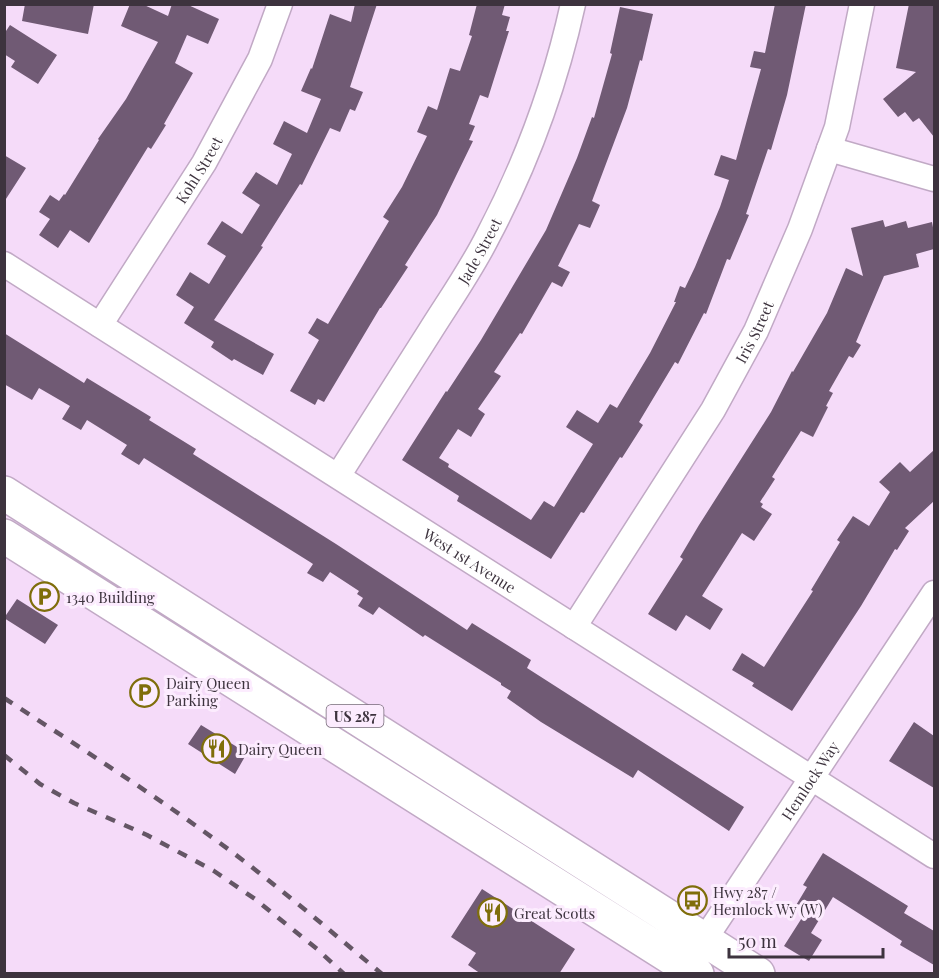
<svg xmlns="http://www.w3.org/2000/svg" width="939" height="978" viewBox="0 0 939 978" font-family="'Playfair Display',serif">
  <rect width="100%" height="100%" fill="#f5dbf9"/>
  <!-- building -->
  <path fill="#705a74" d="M25 4H94L88 34 22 21Z
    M130 4H142L168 16 172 4H186L219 19 208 44 187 35 175 63 193 73 164 124 166 125 151 149 148 147 89 243 70 230 58 248 39 235 50 219 39 212 50 195 59 201 64 194 65 195 99 140 98 139 126 99 158 42 121 26Z
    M355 4H377L350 87 363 92 355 111 350 109 340 132 330 128 302 185 300 184 261 246 263 247 214 320 274 354 263 375 234 359 232 361 211 347 214 342 184 323 194 307 176 295 190 272 209 284 226 256 207 244 222 221 242 234 260 205 242 193 256 172 277 185 292 154 273 144 284 121 307 133 321 99 301 91 311 68 312 69 330 14 351 22Z
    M477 4H505L502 15 510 17 506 31H509L488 98 480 95 469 124 475 126 469 140 473 141 437 215 405 265 408 267 381 308H380L324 402 318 399 315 405 290 391 319 340 308 333 317 318 328 324 389 221 383 217 402 187 427 136 417 132 428 106 437 110 450 68 460 71 472 36 469 35Z
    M775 4H806L787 95 771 150 768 149 746 214 749 215 730 260 727 259 706 314 704 313 678 364 675 362 639 422 643 425 622 458 620 457 584 513 581 512 551 559 457 501 459 496 402 460 446 391 447 392 481 340 546 230 577 158 592 117 594 118 612 54 610 53 620 7 653 14 642 61 640 60 627 108 592 201 600 205 590 228 579 224 558 266 570 272 562 287 552 282 522 334 520 333 494 372 501 376 478 409 485 414 471 437 458 429 439 458 449 464 448 467 531 520 544 501 554 507 593 444 566 427 577 410 598 423 610 404 617 408 650 353 676 302H674L680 286 685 288 695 267 720 207 729 180 714 175 721 155 736 160 761 69 750 67 754 51 765 53Z
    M909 4H934V137L919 118 913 122 905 112 898 117 883 99 916 72 896 68Z
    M10 25 57 55 38 84 11 67 15 61 4 54V34Z
    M4 155 26 168 4 202Z
    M883 220 885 227 906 221 908 228 932 222 934 233V249L916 254 919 267 884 276 856 342 861 345 853 358 849 356 829 391 833 393 826 406 828 407 813 437 801 431 772 477 775 479 760 502 763 504 761 507 772 514 754 541 742 533 702 596 723 609 710 630 686 615 676 631 648 614 683 559 680 557 699 525 771 412 792 371 793 372 827 313 846 268 863 276 851 228Z
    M4 333 84 383 87 378 151 417 149 420 196 449 193 454 336 544 467 630 472 623 531 660 527 668 744 807 729 831 638 770 633 778 541 722 507 698 511 691 501 685V683L425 635 423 637 379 607 373 615 358 606 363 598 357 594 359 591 330 572 323 582 307 573 313 564 310 562 144 458 139 465 121 454 127 445 87 420 81 430 62 419 70 406 39 388 32 400 4 384Z
    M934 450V501L905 528 909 531 897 550 895 549 861 606 792 711 752 686 754 683 732 670 742 653 764 667 813 591 811 590 840 542 837 540 853 516 869 526 890 492 879 482 900 462 910 472Z
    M17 599 58 625 45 644 4 618Z
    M914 722 934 736V788L889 761Z
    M201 725 247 753 235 774 188 744Z
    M823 853 908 906 904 913 934 931V965L900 945 902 941 833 897 811 933 822 940 809 961 784 946 805 913 795 907 807 887 803 885Z
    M482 889 575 949 559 974H481L468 965 476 953 451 937Z"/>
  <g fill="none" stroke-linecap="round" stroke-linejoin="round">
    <defs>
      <g id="street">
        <path d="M829 149 934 179"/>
        <path id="s1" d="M4 264 934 856"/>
        <path id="s2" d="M100 325 204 163 260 59 280 4"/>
        <path id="s3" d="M338 476C368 429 398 381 429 333 449 301 471 270 488 236 527 162 555 86 573 4"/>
        <path id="s4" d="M574 627 713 410 756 331 800 229 837 127 862 4"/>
        <path id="s5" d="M695 954 934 593"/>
      </g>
      <path id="primary" d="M4 493 758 974
        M4 536 697 974"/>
    </defs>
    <!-- street casing -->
    <use href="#street" stroke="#c1a9c5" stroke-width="27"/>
    <!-- primary casing -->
    <use href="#primary" stroke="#c1a9c5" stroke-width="36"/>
    <!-- street -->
    <use href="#street" stroke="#fff" stroke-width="24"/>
    <!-- primary -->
    <use href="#primary" stroke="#fff" stroke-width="33"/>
    <!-- rail -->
    <path stroke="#645665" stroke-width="4.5" stroke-dasharray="10 10" stroke-linecap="butt" d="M4 698C70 741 136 783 199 828 263 873 322 924 382 974
      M4 755 40 784 74 803 147 835 214 871 255 899 317 949 344 974"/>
  </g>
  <!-- icons -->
  <defs>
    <symbol id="parking-ring" viewBox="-11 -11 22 22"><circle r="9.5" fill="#fcecfe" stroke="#7f6e0b" stroke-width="1.5"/><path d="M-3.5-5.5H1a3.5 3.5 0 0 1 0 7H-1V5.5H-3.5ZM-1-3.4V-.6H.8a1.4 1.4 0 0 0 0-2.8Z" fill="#7f6e0b"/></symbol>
    <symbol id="restaurant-ring" viewBox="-11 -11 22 22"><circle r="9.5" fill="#fcecfe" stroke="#7f6e0b" stroke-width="1.5"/><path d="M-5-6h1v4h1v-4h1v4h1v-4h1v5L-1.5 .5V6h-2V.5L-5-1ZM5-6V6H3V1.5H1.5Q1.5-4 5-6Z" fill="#7f6e0b"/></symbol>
    <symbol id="bus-ring" viewBox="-11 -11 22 22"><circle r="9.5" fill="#fcecfe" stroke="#7f6e0b" stroke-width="1.5"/><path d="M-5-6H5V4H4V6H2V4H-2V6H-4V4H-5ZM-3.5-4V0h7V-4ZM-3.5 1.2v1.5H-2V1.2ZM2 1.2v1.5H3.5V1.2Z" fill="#7f6e0b"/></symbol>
  </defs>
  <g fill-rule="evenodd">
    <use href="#parking-ring" x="28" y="580" width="33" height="33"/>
    <use href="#parking-ring" x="128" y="676" width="33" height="33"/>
    <use href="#restaurant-ring" x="200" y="732" width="33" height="33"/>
    <use href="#bus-ring" x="676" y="884" width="33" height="33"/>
    <use href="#restaurant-ring" x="476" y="896" width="33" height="33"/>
  </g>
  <g text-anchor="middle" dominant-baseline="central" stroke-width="6" stroke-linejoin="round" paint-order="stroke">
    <!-- shield labels -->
    <rect fill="#fcecfe" stroke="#766a78" stroke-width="1.5" x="326.5" y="705" width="57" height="22" rx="4.5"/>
    <g font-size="14" font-weight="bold" fill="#3d333e">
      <text x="355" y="716">US 287</text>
    </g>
    <!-- street labels -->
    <g font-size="15" fill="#3d333e" stroke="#fcecfe">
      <text stroke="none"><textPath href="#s2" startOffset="184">Kohl Street</textPath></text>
      <text stroke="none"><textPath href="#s3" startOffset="266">Jade Street</textPath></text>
      <text stroke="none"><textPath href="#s4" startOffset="346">Iris Street</textPath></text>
      <text stroke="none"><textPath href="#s1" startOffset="552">West 1st Avenue</textPath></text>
      <text stroke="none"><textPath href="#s5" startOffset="208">Hemlock Way</textPath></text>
    </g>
    <!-- poi labels -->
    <g font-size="15" fill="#3d333e" stroke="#fcecfe" text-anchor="start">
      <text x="66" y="597">1340 Building</text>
      <text x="166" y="683">Dairy Queen<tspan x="166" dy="17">Parking</tspan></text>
      <text x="238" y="749">Dairy Queen</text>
      <text x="713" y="892">Hwy 287 /<tspan x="713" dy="17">Hemlock Wy (W)</tspan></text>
      <text x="514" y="913">Great Scotts</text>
    </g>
  </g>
  <!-- border -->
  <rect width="939" height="978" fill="none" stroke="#3d333e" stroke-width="12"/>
  <!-- scale -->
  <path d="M729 948v9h154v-9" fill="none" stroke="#3d333e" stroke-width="3"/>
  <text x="738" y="948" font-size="18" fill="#3d333e" stroke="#fcecfe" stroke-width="4.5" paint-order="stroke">50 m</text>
</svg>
